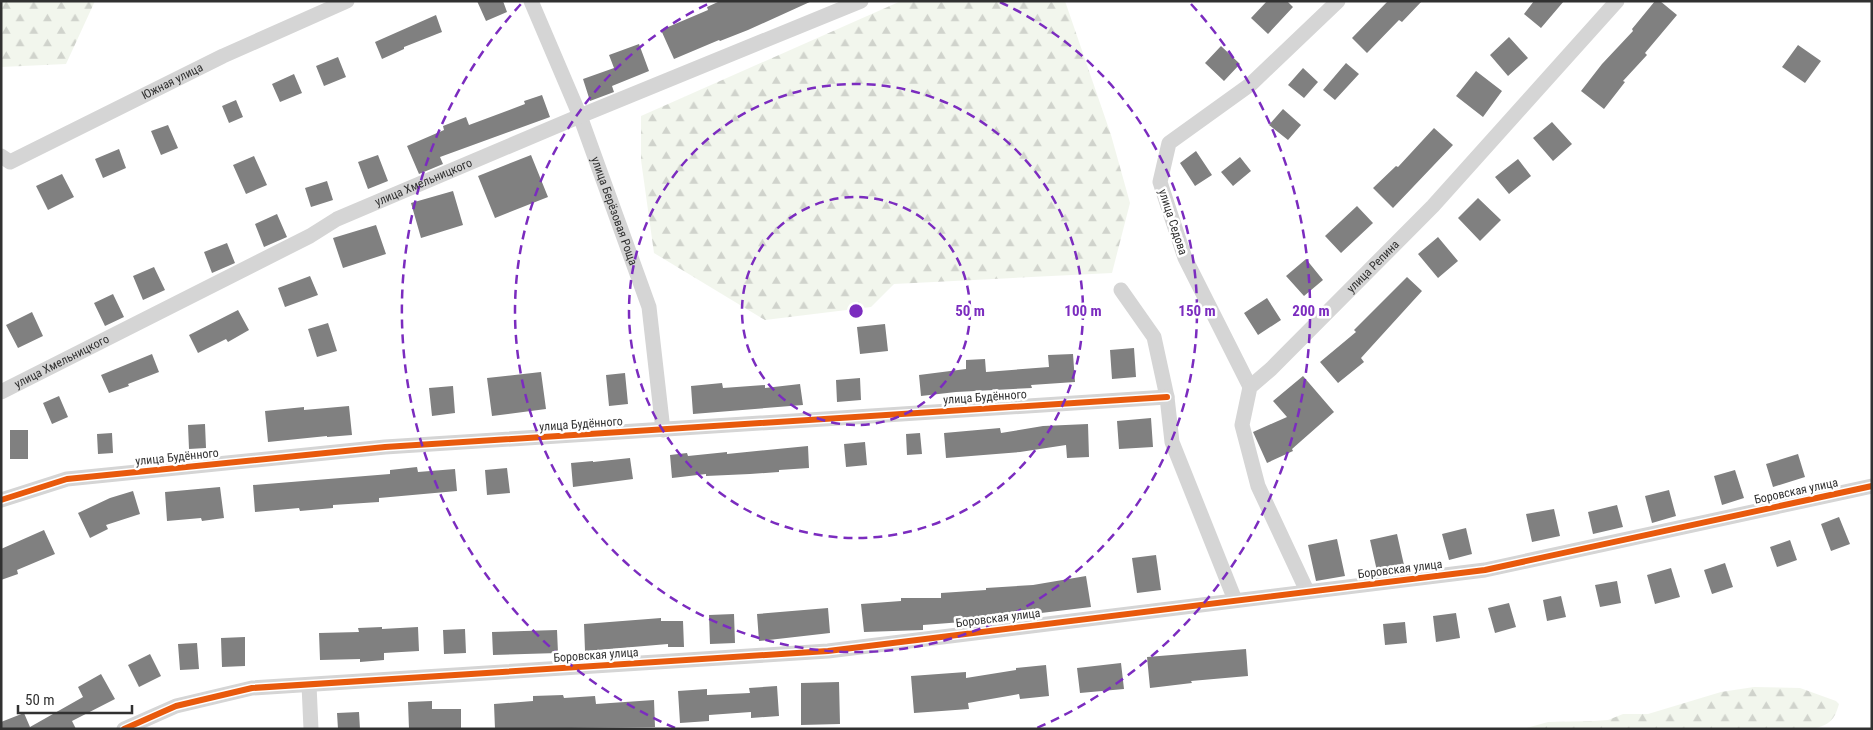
<svg xmlns="http://www.w3.org/2000/svg" width="1873" height="730" font-family="'Roboto Condensed',sans-serif">
	<defs>
		<pattern id="forest-firs" width="22" height="20" patternUnits="userSpaceOnUse" patternTransform="scale(1.25)"><rect width="22" height="20" fill="#f2f6ed"/><path d="M5 1l3.5 6h-7zM16 11l3.5 6h-7z" fill="#d0d3cc"/></pattern>
	</defs>
	<rect width="100%" height="100%" fill="#fff"/>
	<path fill="url(#forest-firs)" d="M 1,1 L 95,1 L 66,64 L 1,67 Z
		M 901,1 L 1065,1 L 1111,135 L 1130,203 L 1112,273 L 894,284 L 871,307 L 765,320 L 654,253 L 641,160 L 641,116 Z
		M 1754,687 L 1800,688 L 1836,701 L 1839,704 C 1834,721 1830,724 1813,729 L 1523,729 L 1548,722 L 1594,721 L 1608,720 L 1623,714 L 1648,714 L 1721,692 Z"/>
	<path fill="#808080" d="M 477,1 L 503,1 L 507,12 L 486,21 Z
		M 720,1 L 812,1 L 748,30 L 720,41 L 719,40 L 674,59 L 661,30 L 708,10 L 707,7 Z
		M 1267,1 L 1287,1 L 1293,7 L 1268,34 L 1251,18 Z
		M 1388,1 L 1422,1 L 1402,22 L 1399,20 L 1367,53 L 1352,38 Z
		M 1534,1 L 1564,1 L 1541,28 L 1524,14 Z
		M 1655,1 L 1660,1 L 1677,15 L 1645,53 L 1647,55 L 1623,81 L 1625,82 L 1604,109 L 1581,91 L 1602,64 L 1633,31 L 1632,29 Z
		M 436,15 L 442,32 L 404,47 L 404,49 L 382,59 L 375,42 Z
		M 1509,37 L 1528,58 L 1508,76 L 1490,55 Z
		M 639,44 L 649,71 L 612,86 L 614,92 L 590,101 L 583,79 L 614,68 L 609,55 Z
		M 1798,45 L 1821,61 L 1805,83 L 1782,67 Z
		M 1221,46 L 1240,64 L 1224,81 L 1205,63 Z
		M 338,57 L 346,77 L 324,86 L 316,66 Z
		M 1346,63 L 1359,74 L 1335,100 L 1323,90 Z
		M 1303,68 L 1318,82 L 1304,98 L 1288,85 Z
		M 1476,71 L 1502,91 L 1483,117 L 1456,96 Z
		M 294,74 L 302,93 L 280,102 L 272,84 Z
		M 542,95 L 550,117 L 440,157 L 443,164 L 419,174 L 407,146 L 444,130 L 443,126 L 466,117 L 469,125 L 525,104 L 524,101 Z
		M 236,100 L 243,117 L 229,123 L 222,106 Z
		M 1283,109 L 1301,125 L 1288,140 L 1269,125 Z
		M 1552,122 L 1572,144 L 1553,161 L 1533,138 Z
		M 168,125 L 178,148 L 161,155 L 151,131 Z
		M 1434,128 L 1453,145 L 1393,208 L 1373,188 L 1396,166 L 1398,167 Z
		M 119,149 L 126,168 L 103,178 L 95,159 Z
		M 1196,151 L 1212,175 L 1195,186 L 1180,163 Z
		M 378,155 L 388,181 L 368,189 L 358,162 Z
		M 531,155 L 548,197 L 495,218 L 478,176 Z
		M 254,156 L 267,185 L 246,194 L 233,165 Z
		M 1240,157 L 1251,171 L 1233,186 L 1221,172 Z
		M 1518,159 L 1531,176 L 1509,194 L 1495,177 Z
		M 62,174 L 74,197 L 48,210 L 36,186 Z
		M 327,181 L 333,200 L 311,207 L 305,188 Z
		M 453,191 L 463,225 L 421,238 L 411,203 Z
		M 1478,198 L 1501,220 L 1480,241 L 1458,218 Z
		M 1357,206 L 1373,223 L 1341,253 L 1325,236 Z
		M 277,214 L 287,237 L 264,247 L 255,224 Z
		M 376,225 L 386,254 L 343,268 L 333,238 Z
		M 1438,237 L 1458,261 L 1438,278 L 1418,254 Z
		M 227,243 L 235,263 L 212,273 L 204,252 Z
		M 1306,259 L 1323,280 L 1304,296 L 1286,276 Z
		M 154,267 L 165,290 L 143,300 L 133,276 Z
		M 310,276 L 318,295 L 285,307 L 278,288 Z
		M 1407,277 L 1422,291 L 1361,358 L 1364,362 L 1338,383 L 1320,362 L 1356,332 L 1354,330 Z
		M 113,294 L 124,317 L 105,326 L 94,303 Z
		M 1267,298 L 1281,320 L 1258,335 L 1244,313 Z
		M 238,310 L 249,330 L 228,342 L 226,339 L 198,353 L 189,335 Z
		M 32,312 L 43,336 L 18,348 L 6,325 Z
		M 328,323 L 337,351 L 317,357 L 308,329 Z
		M 885,324 L 888,351 L 860,354 L 857,327 Z
		M 1134,348 L 1136,377 L 1112,379 L 1110,350 Z
		M 152,354 L 159,372 L 128,384 L 129,386 L 109,393 L 101,375 Z
		M 1073,354 L 1075,382 L 1031,385 L 1032,388 L 956,392 L 921,396 L 919,375 L 966,369 L 966,360 L 985,359 L 986,372 L 1049,367 L 1048,355 Z
		M 541,372 L 546,409 L 492,416 L 487,378 Z
		M 625,373 L 628,404 L 609,406 L 606,375 Z
		M 1303,376 L 1334,412 L 1292,449 L 1293,451 L 1267,463 L 1253,432 L 1287,417 L 1273,401 Z
		M 860,378 L 861,400 L 837,402 L 836,380 Z
		M 722,383 L 723,388 L 765,385 L 765,388 L 800,384 L 803,405 L 693,414 L 691,386 Z
		M 453,386 L 455,413 L 432,416 L 429,388 Z
		M 59,396 L 68,417 L 52,424 L 43,403 Z
		M 349,406 L 352,435 L 327,437 L 327,436 L 268,442 L 265,411 L 304,407 L 304,410 Z
		M 1151,418 L 1153,447 L 1119,449 L 1117,421 Z
		M 205,424 L 206,448 L 189,449 L 188,425 Z
		M 1088,424 L 1089,457 L 1067,458 L 1066,445 L 1020,452 L 946,458 L 944,433 L 1000,428 L 1001,433 L 1043,426 Z
		M 10,430 L 28,430 L 28,459 L 10,459 Z
		M 112,433 L 113,453 L 98,454 L 97,434 Z
		M 920,433 L 922,454 L 907,455 L 906,434 Z
		M 865,442 L 867,465 L 846,467 L 844,444 Z
		M 808,446 L 809,468 L 779,470 L 779,472 L 750,474 L 706,476 L 706,474 L 672,478 L 670,455 L 687,453 L 688,456 L 727,452 L 727,454 Z
		M 1798,454 L 1805,477 L 1773,487 L 1766,464 Z
		M 630,458 L 633,479 L 573,487 L 571,463 L 593,461 L 593,462 Z
		M 417,467 L 418,472 L 455,469 L 457,491 L 379,498 L 379,502 L 333,505 L 333,508 L 300,511 L 299,508 L 255,512 L 253,485 L 390,474 L 390,470 Z
		M 507,468 L 510,493 L 487,495 L 485,470 Z
		M 1735,470 L 1744,498 L 1722,505 L 1714,476 Z
		M 220,487 L 224,518 L 202,521 L 201,518 L 167,521 L 165,492 Z
		M 1669,490 L 1676,516 L 1652,523 L 1645,496 Z
		M 133,491 L 140,514 L 106,525 L 108,529 L 90,538 L 78,513 L 110,498 Z
		M 1617,505 L 1623,527 L 1593,534 L 1588,512 Z
		M 1554,509 L 1560,536 L 1532,542 L 1526,514 Z
		M 1839,517 L 1850,544 L 1831,551 L 1821,524 Z
		M 1466,528 L 1472,554 L 1449,560 L 1442,534 Z
		M 44,530 L 55,554 L 17,570 L 18,574 L 1,580 L 1,549 Z
		M 1397,534 L 1404,565 L 1377,571 L 1370,540 Z
		M 1337,539 L 1345,576 L 1316,581 L 1308,545 Z
		M 1790,540 L 1797,560 L 1777,567 L 1770,547 Z
		M 1156,555 L 1161,590 L 1137,593 L 1132,558 Z
		M 1725,563 L 1733,587 L 1712,594 L 1704,570 Z
		M 1671,568 L 1680,597 L 1655,604 L 1647,575 Z
		M 1086,576 L 1091,607 L 1015,616 L 1015,618 L 923,625 L 923,630 L 864,632 L 861,604 L 901,601 L 901,598 L 941,598 L 941,593 L 986,590 L 986,588 L 1033,585 Z
		M 1617,581 L 1621,603 L 1600,607 L 1595,585 Z
		M 1561,596 L 1566,617 L 1547,621 L 1543,600 Z
		M 1509,603 L 1516,627 L 1495,633 L 1488,608 Z
		M 828,608 L 830,633 L 759,641 L 757,614 Z
		M 1456,613 L 1460,638 L 1436,642 L 1433,616 Z
		M 734,614 L 735,643 L 710,644 L 709,615 Z
		M 661,618 L 661,621 L 683,621 L 684,647 L 668,647 L 668,644 L 585,651 L 584,624 Z
		M 1405,622 L 1407,643 L 1385,645 L 1383,624 Z
		M 382,627 L 382,629 L 418,627 L 419,651 L 384,653 L 384,660 L 360,662 L 360,659 L 320,660 L 319,633 L 359,632 L 358,628 Z
		M 465,629 L 466,653 L 444,654 L 443,630 Z
		M 557,630 L 558,653 L 493,655 L 492,632 Z
		M 245,637 L 245,666 L 222,667 L 221,638 Z
		M 197,643 L 199,669 L 180,670 L 178,644 Z
		M 1246,649 L 1248,676 L 1191,681 L 1192,683 L 1150,688 L 1147,657 Z
		M 150,654 L 161,676 L 139,687 L 128,665 Z
		M 1121,663 L 1124,689 L 1080,693 L 1077,668 Z
		M 1046,665 L 1049,696 L 1020,699 L 1019,694 L 968,703 L 969,709 L 914,713 L 911,676 L 966,672 L 966,678 L 1016,670 L 1016,668 Z
		M 101,674 L 115,699 L 72,721 L 76,729 L 1,729 L 1,722 L 24,713 L 30,727 L 83,697 L 78,687 Z
		M 839,682 L 840,724 L 801,725 L 801,683 Z
		M 777,686 L 779,716 L 751,718 L 751,712 L 709,715 L 709,721 L 680,723 L 678,691 L 707,689 L 707,695 L 750,693 L 749,688 Z
		M 563,695 L 564,698 L 595,696 L 596,704 L 654,700 L 655,727 L 495,729 L 494,704 L 533,701 L 533,696 Z
		M 432,701 L 432,709 L 461,709 L 461,729 L 409,729 L 408,702 Z
		M 359,712 L 360,729 L 338,729 L 337,713 Z"/>
	<g fill="none" stroke-linecap="round" stroke-linejoin="round">
		<g stroke="#d5d5d5" stroke-width="15">
			<path id="s1" d="M 531,1 L 580,116 L 649,307 L 663,430"/>
			<path id="s2" d="M 1,156 L 10,162 L 223,56 L 347,1"/>
			<path d="M 1121,290 L 1154,337 L 1167,397 L 1172,442 L 1235,600"/>
			<path d="M 1250,387 L 1185,258 L 1160,182 L 1169,143 L 1251,84 L 1338,1"/>
			<path id="s3" d="M 1,392 L 310,236 L 337,219 L 580,116 L 861,1"/>
			<path d="M 1,500 L 67,479 L 385,447 L 1167,397"/>
			<path id="s4" d="M 1307,591 L 1258,486 L 1242,425 L 1250,387 L 1271,369 L 1433,206 L 1617,1"/>
			<path d="M 309,685 L 311,729"/>
			<path d="M 124,729 L 176,706 L 252,688 L 828,651 L 1485,570 L 1872,486"/>
		</g>
		<g stroke="#fff" stroke-width="9">
			<path id="cycleway" d="M 1,500 L 67,479 L 385,447 L 1167,397
				M 124,729 L 176,706 L 252,688 L 828,651 L 1485,570 L 1872,486"/>
		</g>
		<use href="#cycleway" stroke="#e8590c" stroke-width="6"/>
	</g>
	<g fill="none" stroke="#7b2cbf" stroke-width="2.5" stroke-dasharray="9 6">
		<circle cx="856" cy="311" r="114"/>
		<circle cx="856" cy="311" r="227"/>
		<path d="M1000 2A341 341 0 1 1 712 2"/>
		<path d="M675 728A455 455 0 0 1 521 4M1191 4A455 455 0 0 1 1037 728"/>
	</g>
	<g text-anchor="middle" stroke-width="5" stroke-linejoin="round" paint-order="stroke">
		<g font-size="12" fill="#313131" stroke="#fff">
			<text dy="4" stroke="none"><textPath href="#s2" startOffset="192">Южная улица</textPath></text>
			<text dy="4" stroke="none"><textPath href="#s3" startOffset="472">улица Хмельницкого</textPath></text>
			<text dy="4" stroke="none"><textPath href="#s1" startOffset="226">улица Берёзовая Роща</textPath></text>
			<text transform="translate(1173 222) rotate(72)" y="4">улица Седова</text>
			<text dy="4" stroke="none"><textPath href="#s4" startOffset="390">улица Репина</textPath></text>
			<text dy="4" stroke="none"><textPath href="#s3" startOffset="68">улица Хмельницкого</textPath></text>
			<text transform="translate(985 397) rotate(-4)" y="4">улица Будённого</text>
			<text transform="translate(581 424) rotate(-4)" y="4">улица Будённого</text>
			<text transform="translate(177 457) rotate(-6)" y="4">улица Будённого</text>
			<text transform="translate(1796 491) rotate(-12)" y="4">Боровская улица</text>
			<text transform="translate(1400 569) rotate(-7)" y="4">Боровская улица</text>
			<text transform="translate(998 618) rotate(-7)" y="4">Боровская улица</text>
			<text transform="translate(596 655) rotate(-4)" y="4">Боровская улица</text>
		</g>
	</g>
	<circle cx="856" cy="311" r="8" fill="#7b2cbf" stroke="#fff" stroke-width="2.5"/>
	<g font-size="15" text-anchor="middle" font-weight="bold" fill="#7b2cbf" stroke="#fff" stroke-width="5" stroke-linejoin="round" paint-order="stroke">
		<text x="970" y="316">50 m</text>
		<text x="1083" y="316">100 m</text>
		<text x="1197" y="316">150 m</text>
		<text x="1311" y="316">200 m</text>
	</g>
	<rect width="1873" height="730" fill="none" stroke="#313131" stroke-width="5"/>
	<path d="M18 705v8h114v-8" fill="none" stroke="#313131" stroke-width="2.5"/>
	<text x="25" y="705" font-size="15" fill="#313131" stroke="#ffffff" stroke-width="4" paint-order="stroke">50 m</text>
</svg>
